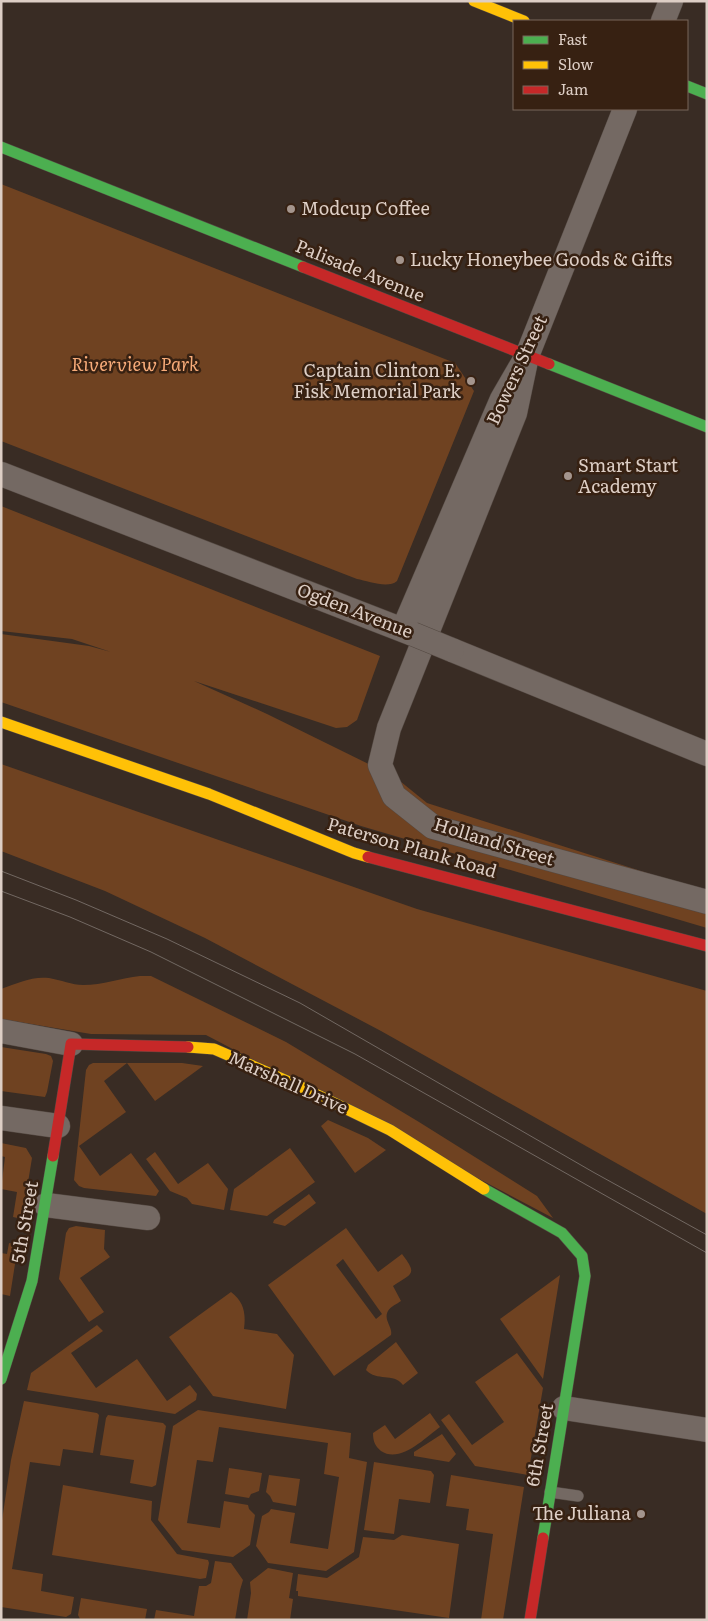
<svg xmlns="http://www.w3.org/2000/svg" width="708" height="1621" font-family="Literata,serif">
	<rect width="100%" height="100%" fill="#392c24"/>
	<path fill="#6f4221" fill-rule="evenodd" d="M 1,184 L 455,363 L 474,391 L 397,581 C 388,589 368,581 357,579 L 1,441 Z
		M 1,506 L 380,656 L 357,720 L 347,727 L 336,728 L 194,681 L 267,714 L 395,777 L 427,803 L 707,892 L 707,928 L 361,826 L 1,702 L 1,634 L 89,646 L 111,652 L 72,639 L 1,631 Z
		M 1,764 L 417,909 L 707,991 L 707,1214 L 381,1031 L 205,938 L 105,891 L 1,851 Z
		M 140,976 L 151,976 L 286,1042 L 419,1122 L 537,1196 L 553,1218 L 206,1035 L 91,1034 L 1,1019 L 1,989 C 18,983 32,976 49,978 C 61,980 72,985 83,985 C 103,985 121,978 140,976 Z
		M 1,1047 L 46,1054 L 51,1056 L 53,1061 L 47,1092 L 45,1097 L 1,1091 Z
		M 93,1063 L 182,1063 L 203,1066 L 155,1101 L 127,1063 L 104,1081 L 126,1112 L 79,1146 L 100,1176 L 131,1153 L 159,1191 L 156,1196 L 84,1188 L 79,1186 L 74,1180 L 86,1070 L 89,1065 Z
		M 328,1120 L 368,1138 L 386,1150 L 355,1173 L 321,1126 Z
		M 1,1143 L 26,1148 L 32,1158 L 22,1219 L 13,1217 L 17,1192 L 1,1189 L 5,1157 L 1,1156 Z
		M 290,1148 L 315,1182 L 267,1216 L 230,1210 L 234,1189 Z
		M 155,1152 L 178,1184 L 208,1163 L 228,1189 L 224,1210 L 192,1204 L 187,1198 L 170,1191 L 146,1159 Z
		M 309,1194 L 316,1203 L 285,1226 L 273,1223 L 274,1220 Z
		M 76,1226 L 105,1230 L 104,1249 L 110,1257 L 80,1278 L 104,1312 L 89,1322 L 59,1279 L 66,1233 L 69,1228 Z
		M 346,1228 L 378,1272 L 402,1254 C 418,1275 412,1273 393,1286 L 401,1301 C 397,1304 391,1306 388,1311 C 383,1320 393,1327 391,1335 L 334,1376 L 268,1285 ZM 343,1259 L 382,1314 L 376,1319 L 336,1265 Z
		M 9,1243 L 18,1245 L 10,1296 L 1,1294 L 1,1253 L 7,1254 Z
		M 560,1275 L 543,1379 L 500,1319 Z
		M 231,1292 C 244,1302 246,1313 244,1329 L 277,1334 L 294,1355 L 286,1409 L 213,1396 L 169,1337 Z
		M 97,1325 L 103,1331 L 71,1353 L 96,1388 L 137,1359 L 167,1401 L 190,1385 L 197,1394 L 196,1400 L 175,1414 L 27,1390 L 31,1373 Z
		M 396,1342 L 418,1373 L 403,1385 C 393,1372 377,1382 366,1370 L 368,1365 Z
		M 517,1353 L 543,1388 L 528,1475 L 475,1466 L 441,1420 L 449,1414 L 472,1445 L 504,1422 L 475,1382 Z
		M 24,1401 L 97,1413 L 99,1415 L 93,1453 L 63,1449 L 60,1466 L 30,1462 L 12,1569 L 43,1574 L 41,1591 L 74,1597 L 71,1614 L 66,1617 L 1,1607 L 1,1527 L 11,1460 Z
		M 198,1410 L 351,1433 L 349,1458 L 367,1462 L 354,1552 L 326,1571 L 268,1563 L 256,1546 L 262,1516 L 269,1512 L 271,1509 L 295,1513 L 290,1543 L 328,1549 L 339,1477 L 324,1474 L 328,1443 L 219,1427 L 213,1462 L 197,1460 L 187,1523 L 220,1528 L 224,1501 L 248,1505 L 249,1509 L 255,1515 L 250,1545 L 233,1557 L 182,1550 L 158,1520 L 173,1426 Z
		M 430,1413 L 440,1427 C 425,1438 400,1464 381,1451 C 375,1446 373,1441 373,1433 L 385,1425 L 395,1439 Z
		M 108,1415 L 163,1423 L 166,1426 L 156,1485 L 152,1487 L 130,1483 L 134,1460 L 100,1455 L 106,1418 Z
		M 442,1434 L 456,1454 L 449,1462 L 414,1456 L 414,1452 Z
		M 374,1462 L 431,1471 L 434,1475 L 430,1503 L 399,1499 L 394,1534 L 364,1530 Z
		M 229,1468 L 262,1473 L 259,1491 L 251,1494 L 249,1498 L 225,1494 Z
		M 269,1475 L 300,1479 L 296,1506 L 273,1502 L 270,1496 L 266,1492 Z
		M 451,1475 L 524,1487 L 503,1620 L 481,1620 L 493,1534 L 466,1530 L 469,1509 L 446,1506 Z
		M 63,1485 L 152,1501 L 151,1520 L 177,1554 L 208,1560 L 209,1563 L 206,1578 L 200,1579 L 52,1555 Z
		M 402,1535 L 459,1544 L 449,1618 L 298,1596 L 298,1591 L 296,1591 L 298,1574 L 327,1578 L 359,1557 L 363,1537 L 394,1540 Z
		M 215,1561 L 231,1563 L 243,1580 L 240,1590 L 235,1620 L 154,1620 L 156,1610 L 194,1616 L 199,1586 L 206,1586 L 211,1583 Z
		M 268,1568 L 293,1573 L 289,1598 L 293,1599 L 290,1620 L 247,1620 L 251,1593 L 250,1582 Z
		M 81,1598 L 147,1609 L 145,1620 L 80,1619 L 78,1615 Z"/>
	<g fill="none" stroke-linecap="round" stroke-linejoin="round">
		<g stroke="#544942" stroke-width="12">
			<path id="lane" d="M 550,1492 L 578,1496"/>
		</g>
		<g stroke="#544942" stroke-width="25">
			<path id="street" d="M 663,21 L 671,1
				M 527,356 L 515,413 L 389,728 L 380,765 L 394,796 L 433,827 L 707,902
				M 1,474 L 413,634
				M 403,630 L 502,399 L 527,356 L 625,109
				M 452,650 L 707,754
				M 1,1031 L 71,1044
				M 1,1118 L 58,1126
				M 46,1205 L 148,1218
				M 564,1408 L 707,1430"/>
		</g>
		<g stroke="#544942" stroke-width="12">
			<path id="fast" d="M 687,86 L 707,94
				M 1,147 L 303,267
				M 549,364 L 707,427
				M 484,1189 L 562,1233 L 582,1256 L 585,1276 L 543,1538
				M 1,1379 L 32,1281 L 53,1156"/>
		</g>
		<g stroke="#544942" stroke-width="12">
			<path id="slow" d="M 474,1 L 524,21
				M 1,722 L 209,794 L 354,853 L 368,857
				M 188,1047 L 214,1049 L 301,1087 L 390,1130 L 484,1189"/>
		</g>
		<g stroke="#544942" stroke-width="12">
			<path id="jam" d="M 303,267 L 549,364
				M 368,857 L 707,946
				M 53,1156 L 71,1044 L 188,1047
				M 530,1620 L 543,1538"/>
		</g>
		<use href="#lane" stroke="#746963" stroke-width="11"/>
		<use href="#street" stroke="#746963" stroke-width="24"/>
		<use href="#fast" stroke="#4caf50" stroke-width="11"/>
		<use href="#slow" stroke="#ffc107" stroke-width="11"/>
		<use href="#jam" stroke="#c62828" stroke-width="11"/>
		<path stroke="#726862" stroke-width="1" d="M 1,871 L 76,900 L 167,939 L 300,1003 L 593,1172 L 707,1235
			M 1,891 L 70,917 L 151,952 L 355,1054 L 707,1253"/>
		<g stroke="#544942" stroke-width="25" stroke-linecap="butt">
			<path id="street-bridge" d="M 413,634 L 452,650"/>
		</g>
		<use href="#street-bridge" stroke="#746963" stroke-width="24"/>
	</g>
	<g fill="#a4958d" stroke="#372112" stroke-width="2">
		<circle cx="291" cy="209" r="5"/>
		<circle cx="400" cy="260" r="5"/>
		<circle cx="471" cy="381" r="5"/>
		<circle cx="568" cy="476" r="5"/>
		<circle cx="641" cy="1514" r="5"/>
	</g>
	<g text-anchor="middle" stroke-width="5" stroke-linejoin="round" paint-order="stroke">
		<g font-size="18" fill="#ddcec5" stroke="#372112" text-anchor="start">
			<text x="301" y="215">Modcup Coffee</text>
			<text x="410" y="266">Lucky Honeybee Goods &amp; Gifts</text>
			<text x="461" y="377" text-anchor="end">Captain Clinton E.<tspan x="461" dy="21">Fisk Memorial Park</tspan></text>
			<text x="578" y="472">Smart Start<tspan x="578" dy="21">Academy</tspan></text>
			<text x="631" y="1520" text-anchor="end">The Juliana</text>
		</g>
		<g font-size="18" fill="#ddcec5" stroke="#372112">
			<text transform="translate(360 271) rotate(22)" y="6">Palisade Avenue</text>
			<text transform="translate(517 370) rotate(-65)" y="6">Bowers Street</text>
			<text transform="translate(355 611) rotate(21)" y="6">Ogden Avenue</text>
			<text transform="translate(494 842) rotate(17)" y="6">Holland Street</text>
			<text transform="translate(412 848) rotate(16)" y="6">Paterson Plank Road</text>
			<text transform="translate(288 1083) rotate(24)" y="6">Marshall Drive</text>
			<text transform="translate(25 1222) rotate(-80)" y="6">5th Street</text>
			<text transform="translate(540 1445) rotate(-80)" y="6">6th Street</text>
		</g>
		<g font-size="18" font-style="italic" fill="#f7ab79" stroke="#372112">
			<text x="135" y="371">Riverview Park</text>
		</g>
	</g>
	<rect width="708" height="1621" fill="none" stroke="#ddcec5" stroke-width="5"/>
	<rect x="513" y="20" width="175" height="90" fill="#372112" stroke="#79665a"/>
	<rect x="523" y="36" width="25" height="8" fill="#4caf50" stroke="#79665a"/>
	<text x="558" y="45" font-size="15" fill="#ddcec5">Fast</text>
	<rect x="523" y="61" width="25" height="8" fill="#ffc107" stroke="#79665a"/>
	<text x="558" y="70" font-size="15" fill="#ddcec5">Slow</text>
	<rect x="523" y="86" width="25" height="8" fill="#c62828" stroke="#79665a"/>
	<text x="558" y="95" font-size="15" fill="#ddcec5">Jam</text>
</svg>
